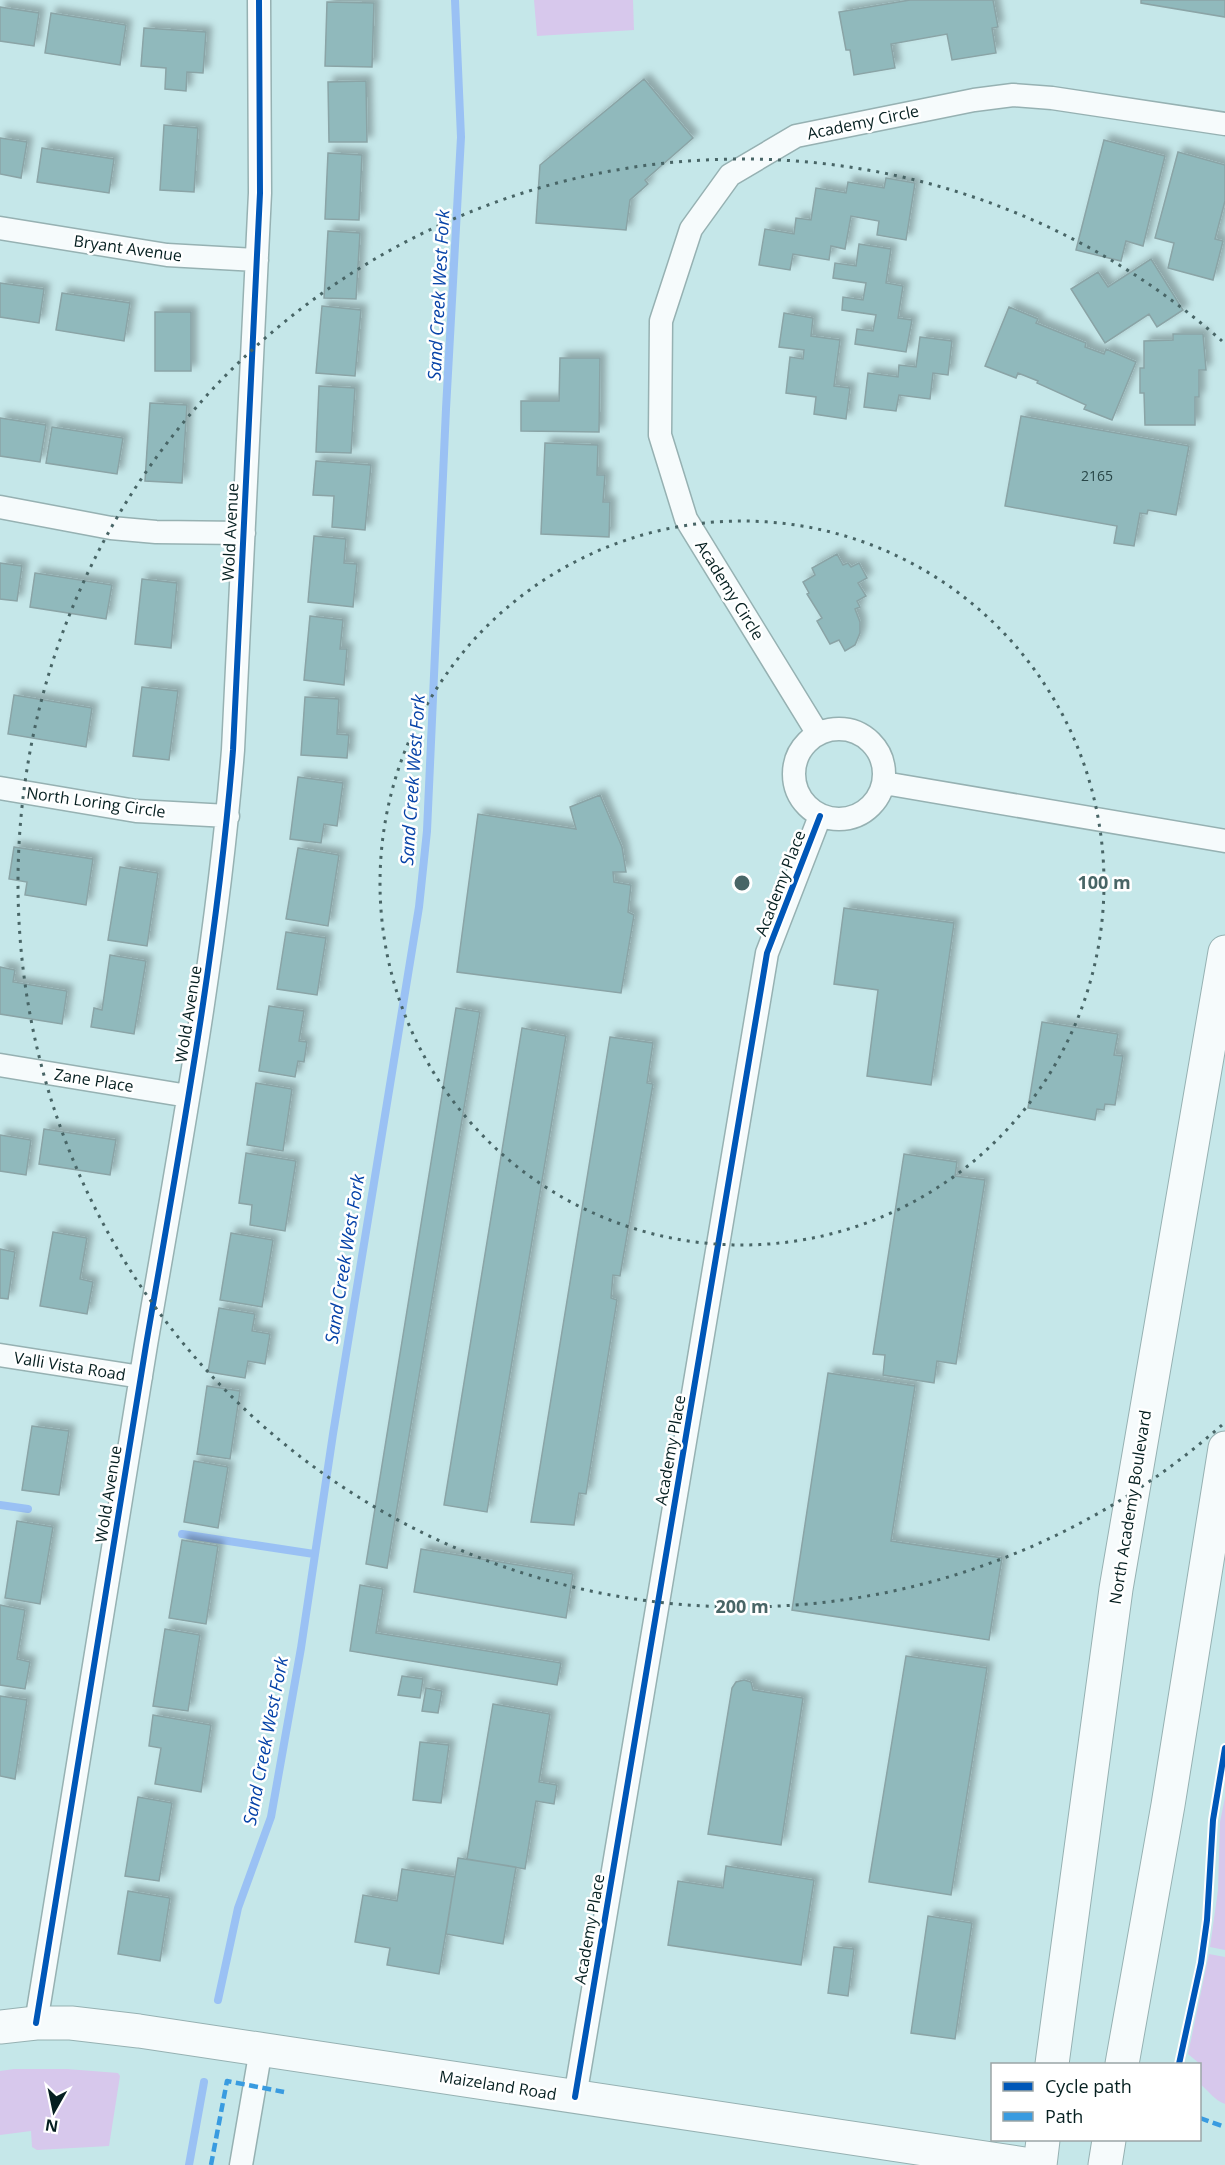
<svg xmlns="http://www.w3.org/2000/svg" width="1225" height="2165" font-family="'Open Sans',sans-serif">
	<defs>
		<filter id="shadow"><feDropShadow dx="5.5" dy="-5.5" stdDeviation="3" flood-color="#0004"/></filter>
	</defs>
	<rect width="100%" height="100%" fill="#c5e7e9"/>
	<path fill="#d7c8ec" d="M 534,0 L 633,0 L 634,30 L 537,36 Z
		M 1225,1797 L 1225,1950 L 1210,1947 L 1218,1890 L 1220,1822 Z
		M 1209,1954 L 1225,1957 L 1225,2104 C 1214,2100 1209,2091 1200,2084 L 1200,2064 L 1188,2054 Z
		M 14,2069 L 67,2069 L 118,2073 L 120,2076 L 109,2146 L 37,2150 L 32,2147 L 31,2131 L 0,2135 L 0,2071 Z"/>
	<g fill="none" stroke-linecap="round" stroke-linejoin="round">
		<path stroke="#9ac1f4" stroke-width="8" d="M 0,1505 L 28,1509
			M 182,1534 L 314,1554
			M 218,2000 L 238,1908 L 271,1817 L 301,1648 L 333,1434 L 419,907 L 427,831 L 446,409 L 461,137 L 455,0
			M 189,2165 L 204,2082"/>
	</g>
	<path fill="#90b9bc" stroke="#8aa4a6" stroke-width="1.5" filter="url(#shadow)" d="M 910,0 L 993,0 L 998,27 L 992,28 L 996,53 L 952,60 L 947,34 L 891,44 L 895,68 L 854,75 L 850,50 L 846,50 L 839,12 Z
		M 1141,0 L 1225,0 L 1225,17 L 1141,3 Z
		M 327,2 L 374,3 L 372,67 L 325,66 Z
		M 0,7 L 39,13 L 34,46 L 0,41 Z
		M 51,13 L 126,25 L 120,65 L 45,53 Z
		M 144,28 L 206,32 L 203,73 L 187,72 L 186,91 L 165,89 L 166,68 L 141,66 Z
		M 644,79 L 693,138 L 645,180 L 648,184 L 630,200 L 626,230 L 536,223 L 540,165 Z
		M 366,81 L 367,142 L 329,142 L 328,82 Z
		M 164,125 L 198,128 L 194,192 L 160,190 Z
		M 0,138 L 27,142 L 21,178 L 0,174 Z
		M 1104,140 L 1165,156 L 1143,246 L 1126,241 L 1121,261 L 1076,250 Z
		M 42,148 L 114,159 L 109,193 L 37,182 Z
		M 1178,152 L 1225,165 L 1225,201 L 1215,239 L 1223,241 L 1213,280 L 1168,268 L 1174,243 L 1155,238 Z
		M 328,153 L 362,155 L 359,220 L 325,219 Z
		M 886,178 L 915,183 L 906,240 L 877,235 L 879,221 L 851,216 L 845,249 L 831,246 L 829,260 L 793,254 L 790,270 L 759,265 L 765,229 L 794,234 L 796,218 L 811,220 L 816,188 L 846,193 L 848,182 L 884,188 Z
		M 328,231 L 360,233 L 356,299 L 324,298 Z
		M 859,244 L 891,249 L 886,283 L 903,286 L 898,318 L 912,320 L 906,352 L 855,344 L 857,329 L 873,331 L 876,315 L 842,310 L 843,297 L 863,300 L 866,283 L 833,278 L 835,263 L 856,266 Z
		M 1151,259 L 1183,310 L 1157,327 L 1149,314 L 1105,343 L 1071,289 L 1098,272 L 1108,287 Z
		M 0,283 L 44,289 L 39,323 L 0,317 Z
		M 62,293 L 130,303 L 124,341 L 56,330 Z
		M 322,306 L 361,310 L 355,376 L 316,373 Z
		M 1009,307 L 1038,319 L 1036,323 L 1086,343 L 1085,347 L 1104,354 L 1106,349 L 1136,362 L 1112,420 L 1084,409 L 1086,405 L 1037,383 L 1038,381 L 1018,373 L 1016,378 L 985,366 Z
		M 155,312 L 191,312 L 191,371 L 155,371 Z
		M 784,313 L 813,318 L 811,336 L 840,340 L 834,386 L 850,388 L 846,419 L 814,414 L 816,397 L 786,393 L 790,357 L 803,359 L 804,350 L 779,347 Z
		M 1173,334 L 1203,334 L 1206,370 L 1199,370 L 1199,397 L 1195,397 L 1195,425 L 1145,425 L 1144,393 L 1140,393 L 1140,368 L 1144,368 L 1144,341 L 1173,340 Z
		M 920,337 L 952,341 L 948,375 L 933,373 L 930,399 L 899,395 L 896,411 L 864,407 L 868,373 L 898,377 L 899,365 L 916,367 Z
		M 560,358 L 600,358 L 599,432 L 521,431 L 521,401 L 559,401 Z
		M 319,386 L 355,388 L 351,453 L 316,452 Z
		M 150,403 L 187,405 L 182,483 L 145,481 Z
		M 1021,416 L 1189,446 L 1176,515 L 1148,510 L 1147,514 L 1140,513 L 1134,546 L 1114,543 L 1117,526 L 1005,506 Z
		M 0,418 L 46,425 L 40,462 L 0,456 Z
		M 52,427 L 123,438 L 117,474 L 46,463 Z
		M 545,443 L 598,445 L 597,475 L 605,475 L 603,502 L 610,502 L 609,537 L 541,534 Z
		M 316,461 L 371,465 L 365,530 L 332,527 L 334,496 L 313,495 Z
		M 314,536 L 346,539 L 344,563 L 357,564 L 353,607 L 308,602 Z
		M 837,554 L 843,565 L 848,563 L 851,567 L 859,563 L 867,578 L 858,583 L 866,596 L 857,601 L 860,607 L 855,609 L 860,622 L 860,633 L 855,645 L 845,651 L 839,640 L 830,644 L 817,621 L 822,618 L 807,594 L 809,593 L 803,582 L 815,575 L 812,568 Z
		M 0,563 L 22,566 L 17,601 L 0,599 Z
		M 35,573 L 112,585 L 106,619 L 30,607 Z
		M 142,579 L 177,583 L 171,648 L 135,644 Z
		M 310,616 L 343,620 L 340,649 L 347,649 L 344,685 L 304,680 Z
		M 142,687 L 178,691 L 169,760 L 133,756 Z
		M 14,695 L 92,708 L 86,747 L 8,734 Z
		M 305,697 L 339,699 L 337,734 L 349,735 L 347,758 L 301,755 Z
		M 298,777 L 343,783 L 337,826 L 324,824 L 321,843 L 290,839 Z
		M 600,795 L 622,847 L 626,872 L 613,872 L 614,882 L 631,885 L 628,912 L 634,915 L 621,993 L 457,972 L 478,814 L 576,829 L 570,807 Z
		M 14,847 L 93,859 L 86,905 L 25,895 L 27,882 L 9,879 Z
		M 298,848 L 339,855 L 328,926 L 286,919 Z
		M 120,867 L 158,873 L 147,946 L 108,940 Z
		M 844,908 L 954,923 L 931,1085 L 867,1076 L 878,990 L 834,984 Z
		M 286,932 L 326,938 L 317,995 L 277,989 Z
		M 110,955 L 146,961 L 134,1034 L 91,1027 L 94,1008 L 102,1010 Z
		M 0,967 L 15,970 L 13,982 L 67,991 L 62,1024 L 0,1014 Z
		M 269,1006 L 304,1011 L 299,1041 L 307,1042 L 304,1062 L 298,1061 L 295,1077 L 259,1071 Z
		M 456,1008 L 480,1012 L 387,1568 L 366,1564 Z
		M 1042,1022 L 1118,1034 L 1114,1055 L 1123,1056 L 1115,1105 L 1105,1104 L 1104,1110 L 1097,1109 L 1095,1120 L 1028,1108 Z
		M 522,1028 L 566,1036 L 487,1512 L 444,1505 Z
		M 610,1037 L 653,1043 L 647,1083 L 653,1084 L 620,1276 L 613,1275 L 611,1298 L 617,1300 L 586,1494 L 579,1493 L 574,1525 L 531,1522 Z
		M 256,1083 L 292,1089 L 283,1151 L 247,1145 Z
		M 44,1129 L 116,1140 L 110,1175 L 39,1164 Z
		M 0,1135 L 31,1140 L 26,1175 L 0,1171 Z
		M 246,1153 L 296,1161 L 285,1231 L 250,1225 L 252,1205 L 239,1203 Z
		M 904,1154 L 957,1162 L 955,1176 L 985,1180 L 956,1364 L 937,1361 L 934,1383 L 883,1375 L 885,1355 L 873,1354 Z
		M 53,1232 L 87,1238 L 80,1279 L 93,1282 L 87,1314 L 40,1306 Z
		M 231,1233 L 273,1240 L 262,1307 L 220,1300 Z
		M 0,1249 L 15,1252 L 8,1299 L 0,1298 Z
		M 219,1308 L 255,1314 L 252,1331 L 270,1334 L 265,1364 L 248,1361 L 245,1378 L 208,1372 Z
		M 828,1373 L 915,1386 L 891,1541 L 1002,1558 L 989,1640 L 792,1610 Z
		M 207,1386 L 240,1391 L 230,1459 L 197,1454 Z
		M 32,1426 L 69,1431 L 59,1495 L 22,1490 Z
		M 194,1461 L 228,1467 L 218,1528 L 184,1522 Z
		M 17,1521 L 53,1527 L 40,1604 L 5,1598 Z
		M 182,1540 L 218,1546 L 206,1624 L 169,1618 Z
		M 421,1549 L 573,1574 L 566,1618 L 414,1592 Z
		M 360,1585 L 383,1589 L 376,1633 L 561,1663 L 557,1685 L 350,1651 Z
		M 0,1605 L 25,1610 L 17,1659 L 30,1662 L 25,1689 L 0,1685 Z
		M 165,1629 L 200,1635 L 188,1711 L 153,1706 Z
		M 906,1656 L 987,1668 L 951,1895 L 869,1882 Z
		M 402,1676 L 423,1679 L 420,1698 L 398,1695 Z
		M 744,1680 L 751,1682 L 753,1690 L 803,1698 L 781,1845 L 708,1834 L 732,1688 L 736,1682 Z
		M 426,1688 L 442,1691 L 438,1713 L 422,1711 Z
		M 0,1696 L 27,1700 L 15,1779 L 0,1776 Z
		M 493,1704 L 550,1714 L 539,1782 L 557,1785 L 554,1804 L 536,1801 L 525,1869 L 467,1859 Z
		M 153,1715 L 211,1725 L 201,1792 L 155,1784 L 161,1748 L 149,1746 Z
		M 420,1742 L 449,1745 L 441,1803 L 413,1800 Z
		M 138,1797 L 172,1803 L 159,1881 L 125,1876 Z
		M 458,1858 L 516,1867 L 503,1944 L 446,1934 Z
		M 726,1866 L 814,1880 L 801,1965 L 668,1945 L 678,1881 L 723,1888 Z
		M 402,1869 L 455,1877 L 439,1974 L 387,1965 L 390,1948 L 355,1942 L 363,1895 L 397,1901 Z
		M 128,1891 L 170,1898 L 160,1961 L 118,1954 Z
		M 928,1916 L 972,1923 L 955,2039 L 911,2033 Z
		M 834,1947 L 854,1949 L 848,1996 L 828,1993 Z"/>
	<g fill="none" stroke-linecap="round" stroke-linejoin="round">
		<g stroke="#96b1b2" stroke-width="25">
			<path id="street" d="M 0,228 L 167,255 L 257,260
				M 0,507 L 111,528 L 156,532 L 244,533
				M794 774a45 45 0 1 1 90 0a45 45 0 1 1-90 0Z
				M 818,734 L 686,519 L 660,435 L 661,321 L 691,229 L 730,175 L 796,136 L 974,100 L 1013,95 L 1052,98 L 1225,124
				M 884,783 L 1225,841
				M 0,788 L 136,811 L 228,816
				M 0,1065 L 188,1096
				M 0,1355 L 141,1377
				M 36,2023 C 72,1797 108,1571 146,1345 C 180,1147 217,950 233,750 L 260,193 L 259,0
				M 575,2097 L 767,953 L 820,816
				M 241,2165 L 261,2049"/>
		</g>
		<g stroke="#96b1b2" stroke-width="35">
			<path id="secondary" d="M 0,2027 L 36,2023 L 71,2023 L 139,2031 L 1031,2165"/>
		</g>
		<g stroke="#96b1b2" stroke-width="35">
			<path id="highway" d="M 1052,2064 L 1116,1589 L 1225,952
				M 1122,2064 L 1168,1805 L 1225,1448
				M 1040,2165 L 1043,2140
				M 1105,2165 L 1109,2140"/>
		</g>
		<use href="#street" stroke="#f6fbfc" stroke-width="22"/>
		<use href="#secondary" stroke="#f6fbfc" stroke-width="33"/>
		<use href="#highway" stroke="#f6fbfc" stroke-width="33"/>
		<path stroke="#399be0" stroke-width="4.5" stroke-dasharray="9 4.5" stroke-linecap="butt" d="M 1200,2118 L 1225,2127
			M 211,2165 L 227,2081 L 284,2092"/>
		<g stroke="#fff" stroke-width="10">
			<path id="cycleway" d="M 36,2023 C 72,1797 108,1571 146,1345 C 180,1147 217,950 233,750 L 260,193 L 259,0
				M 1179,2064 L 1201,1963 L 1207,1920 L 1213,1820 L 1225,1748
				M 575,2097 L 767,953 L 820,816"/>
		</g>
		<use href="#cycleway" stroke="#0057b8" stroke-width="6"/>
	</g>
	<g fill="none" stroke="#486566" stroke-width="3" stroke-dasharray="3 6">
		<circle cx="742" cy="883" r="362"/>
		<path d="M1222 1425A724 724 0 1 1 1222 341"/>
	</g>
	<g text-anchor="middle" stroke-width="5" stroke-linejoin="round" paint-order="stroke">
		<g font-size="14" fill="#284647">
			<text x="1097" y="481">2165</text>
		</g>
		<g font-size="16" fill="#051f20" stroke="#fff">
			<text transform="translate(863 122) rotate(-12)" y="6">Academy Circle</text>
			<text transform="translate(128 248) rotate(8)" y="6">Bryant Avenue</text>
			<text transform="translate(230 532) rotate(-87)" y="6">Wold Avenue</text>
			<text transform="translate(730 590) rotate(58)" y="6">Academy Circle</text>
			<text transform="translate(96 802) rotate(8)" y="6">North Loring Circle</text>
			<text transform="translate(780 883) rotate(-69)" y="6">Academy Place</text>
			<text transform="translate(188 1014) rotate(-81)" y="6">Wold Avenue</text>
			<text transform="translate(94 1080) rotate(9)" y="6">Zane Place</text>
			<text transform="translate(70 1366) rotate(9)" y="6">Valli Vista Road</text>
			<text transform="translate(670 1450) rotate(-80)" y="6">Academy Place</text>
			<text transform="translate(108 1494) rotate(-81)" y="6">Wold Avenue</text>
			<text transform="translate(1130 1507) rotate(-81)" y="6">North Academy Boulevard</text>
			<text transform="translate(589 1929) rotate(-80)" y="6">Academy Place</text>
			<text transform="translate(498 2085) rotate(9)" y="6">Maizeland Road</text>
		</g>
		<g font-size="18" font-style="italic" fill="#0743a8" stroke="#fff">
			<text transform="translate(439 295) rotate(-87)" y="6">Sand Creek West Fork</text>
			<text transform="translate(413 780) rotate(-86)" y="6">Sand Creek West Fork</text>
			<text transform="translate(345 1259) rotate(-81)" y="6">Sand Creek West Fork</text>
			<text transform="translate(266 1741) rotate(-79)" y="6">Sand Creek West Fork</text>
		</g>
	</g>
	<circle cx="742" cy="883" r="9" fill="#486566" stroke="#fff" stroke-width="3"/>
	<g font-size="18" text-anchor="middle" font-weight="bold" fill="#486566" stroke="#fff" stroke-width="5" stroke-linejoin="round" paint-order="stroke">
		<text x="1104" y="889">100 m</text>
		<text x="742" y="1613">200 m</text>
	</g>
	<rect x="991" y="2063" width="210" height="78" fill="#ffffff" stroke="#9ba5a6" stroke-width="1.5"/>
	<rect x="1003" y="2082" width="30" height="9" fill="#0057b8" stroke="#9ba5a6" stroke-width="1.5"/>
	<text x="1045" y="2093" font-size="18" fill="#051f20">Cycle path</text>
	<rect x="1003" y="2112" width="30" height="9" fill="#399be0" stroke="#9ba5a6" stroke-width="1.5"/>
	<text x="1045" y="2123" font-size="18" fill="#051f20">Path</text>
	<g transform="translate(54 2111) rotate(189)" stroke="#ffffff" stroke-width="4.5" paint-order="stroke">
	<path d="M0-4.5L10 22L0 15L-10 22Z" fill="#051f20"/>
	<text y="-9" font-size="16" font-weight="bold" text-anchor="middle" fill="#051f20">N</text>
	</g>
</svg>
